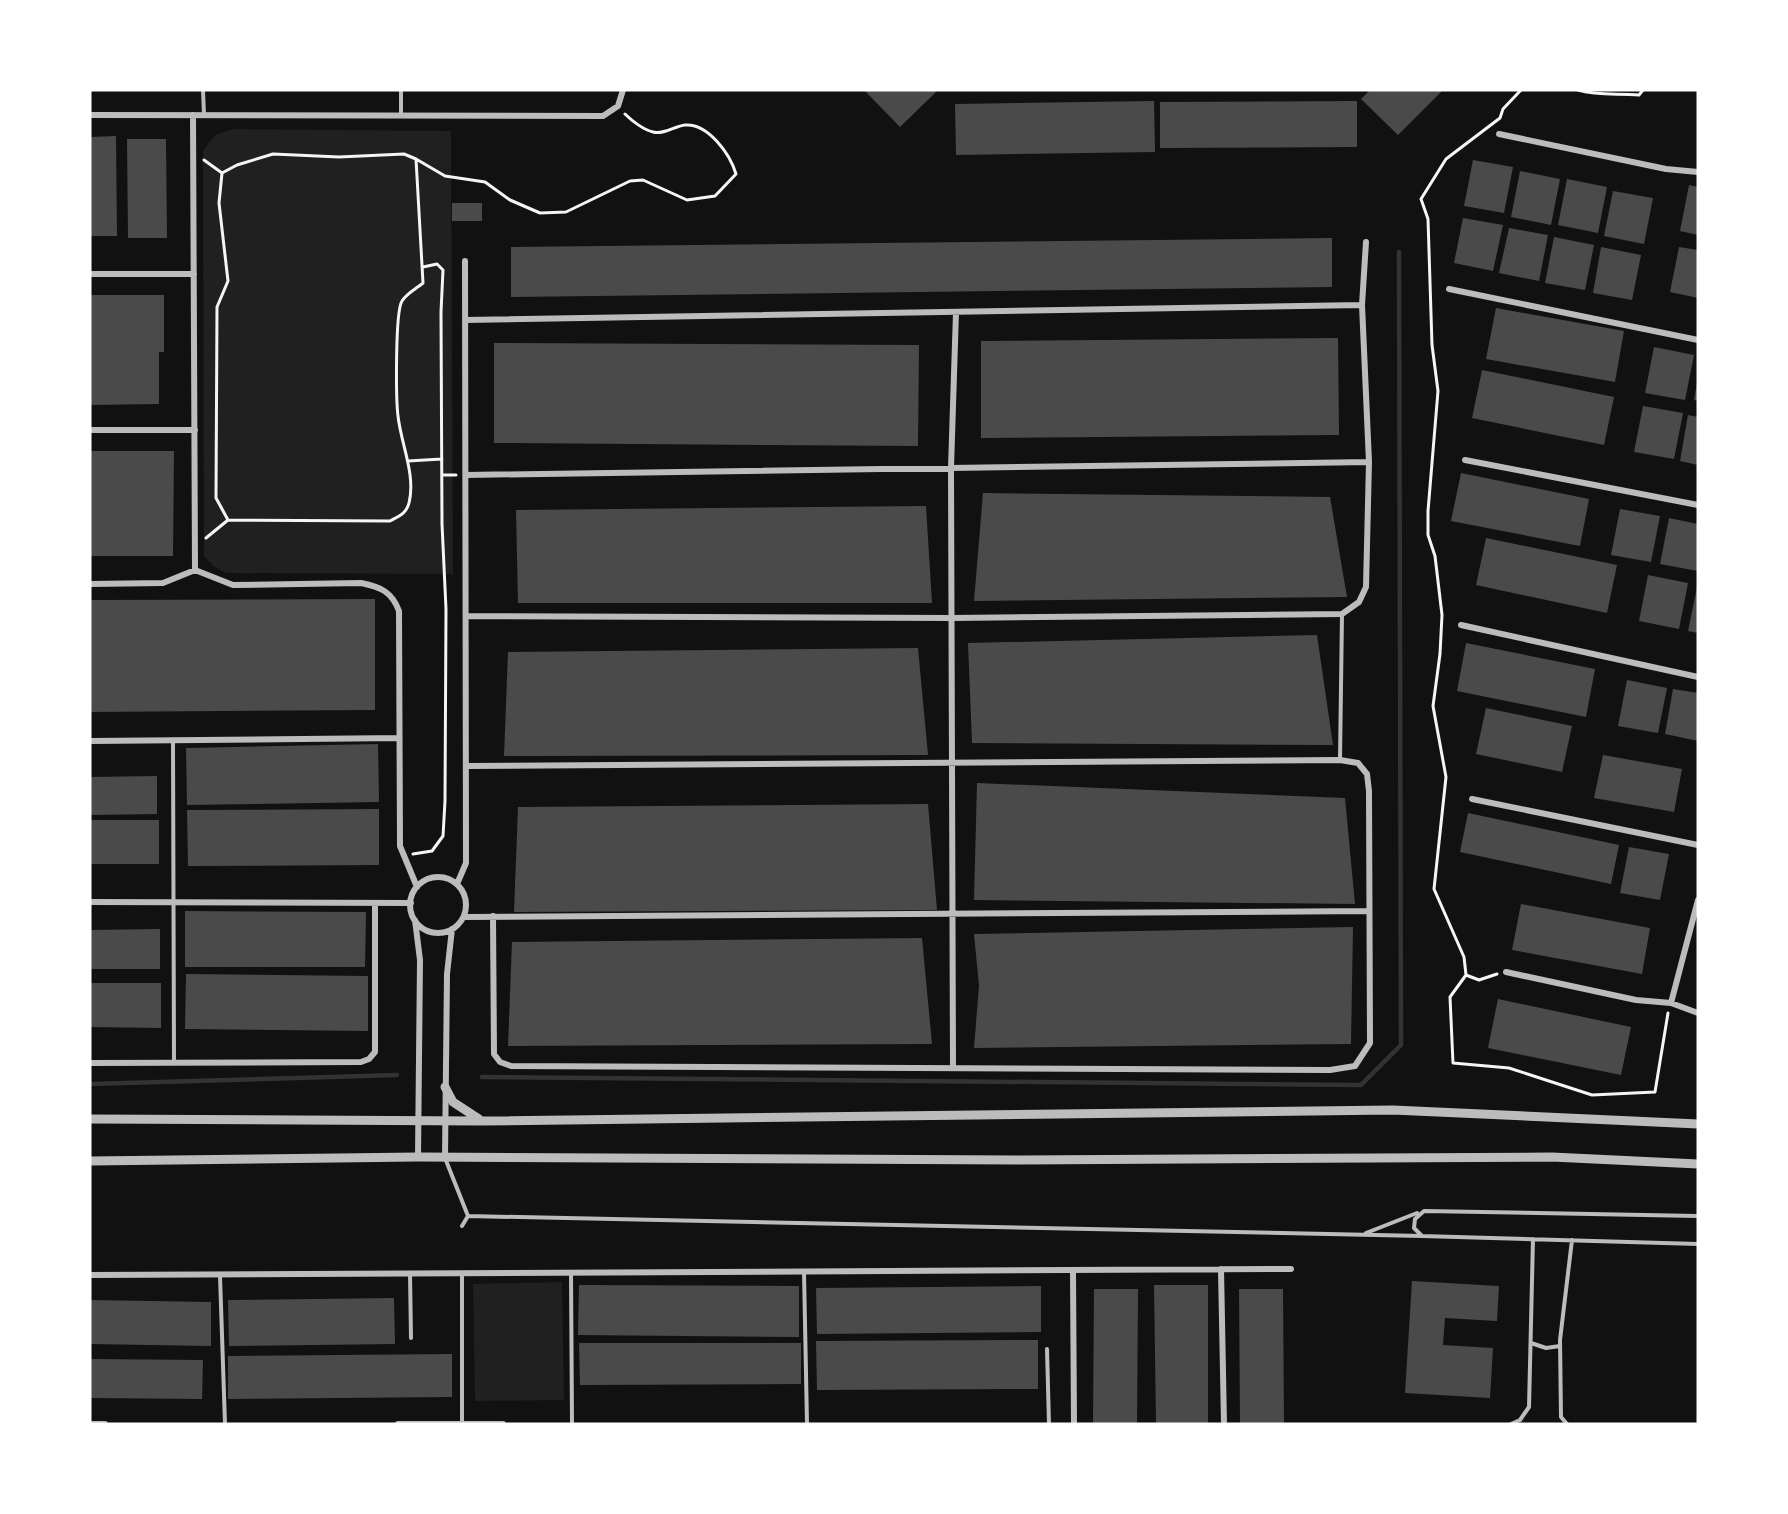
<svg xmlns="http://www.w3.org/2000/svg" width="1788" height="1514" font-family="Roboto,sans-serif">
	<rect width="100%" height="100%" fill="#111"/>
	<path fill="#202020" d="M 233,129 L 451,131 L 453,574 L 226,573 L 213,566 L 204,556 L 203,151 L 215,135 Z
		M 562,1282 L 564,1400 L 475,1401 L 473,1284 Z"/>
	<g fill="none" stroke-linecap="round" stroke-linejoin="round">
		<path stroke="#333" stroke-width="4.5" d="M 482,1077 L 1361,1085 L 1401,1045 L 1399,252
			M 90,1084 L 397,1075"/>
	</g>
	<path fill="#4a4a4a" d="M 864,90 L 934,90 L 936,92 L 900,127 Z
		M 1370,90 L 1443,90 L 1398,135 L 1361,99 Z
		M 1154,101 L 1155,152 L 956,155 L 955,104 Z
		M 1357,101 L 1357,147 L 1160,148 L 1160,102 Z
		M 116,136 L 117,236 L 90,236 L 90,137 Z
		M 127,139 L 166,139 L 167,238 L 128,238 Z
		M 1473,160 L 1513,167 L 1504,213 L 1464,206 Z
		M 1520,171 L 1560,179 L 1551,225 L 1511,217 Z
		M 1567,179 L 1607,187 L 1598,233 L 1558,225 Z
		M 1689,185 L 1698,187 L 1698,235 L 1680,231 Z
		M 1613,191 L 1653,198 L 1644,244 L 1604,236 Z
		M 452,203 L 482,203 L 482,221 L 452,221 Z
		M 1463,218 L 1503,225 L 1493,271 L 1454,263 Z
		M 1509,228 L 1548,235 L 1539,281 L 1499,273 Z
		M 1554,237 L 1594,245 L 1585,290 L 1545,283 Z
		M 1332,238 L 1332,287 L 511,297 L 511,247 Z
		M 1601,247 L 1641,255 L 1632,300 L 1593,293 Z
		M 1679,247 L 1698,250 L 1698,298 L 1670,292 Z
		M 90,295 L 164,295 L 164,352 L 159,352 L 159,404 L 90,405 Z
		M 1496,308 L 1624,331 L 1615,382 L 1486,359 Z
		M 1338,338 L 1339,435 L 981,438 L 981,341 Z
		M 494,343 L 919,345 L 918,446 L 494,443 Z
		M 1654,347 L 1694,355 L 1685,400 L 1645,393 Z
		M 1482,370 L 1614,397 L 1604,445 L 1472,418 Z
		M 1697,383 L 1698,383 L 1698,401 L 1694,400 Z
		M 1643,406 L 1683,413 L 1674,459 L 1634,452 Z
		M 1688,415 L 1698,417 L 1698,465 L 1680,461 Z
		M 90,451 L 174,451 L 173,556 L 90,556 Z
		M 1461,473 L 1589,499 L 1580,546 L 1451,521 Z
		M 983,493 L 1330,497 L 1347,597 L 974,601 Z
		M 926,506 L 932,603 L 518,603 L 516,510 Z
		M 1620,509 L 1660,516 L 1651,562 L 1611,555 Z
		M 1669,518 L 1698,524 L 1698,571 L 1660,564 Z
		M 1486,538 L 1617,565 L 1607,613 L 1476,585 Z
		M 1648,575 L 1688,583 L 1679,629 L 1639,621 Z
		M 1697,587 L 1698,587 L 1698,633 L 1688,631 Z
		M 375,599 L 375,710 L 90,712 L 90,600 Z
		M 1317,635 L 1333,745 L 972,743 L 968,643 Z
		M 1466,643 L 1595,669 L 1586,717 L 1457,691 Z
		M 918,648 L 928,755 L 504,756 L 508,652 Z
		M 1627,680 L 1667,688 L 1658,733 L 1618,726 Z
		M 1673,689 L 1698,693 L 1698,741 L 1665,734 Z
		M 1486,708 L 1572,726 L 1562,772 L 1476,754 Z
		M 378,744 L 379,802 L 187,805 L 186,748 Z
		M 1603,755 L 1682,769 L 1674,812 L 1594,798 Z
		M 157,776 L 157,814 L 90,815 L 90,777 Z
		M 977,783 L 1345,798 L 1355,904 L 974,900 Z
		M 928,804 L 937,910 L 514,912 L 518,807 Z
		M 379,809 L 379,865 L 188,866 L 187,810 Z
		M 1468,813 L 1619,845 L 1611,884 L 1460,852 Z
		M 90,820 L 159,820 L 159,864 L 90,864 Z
		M 1629,847 L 1669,854 L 1660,900 L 1620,893 Z
		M 1521,904 L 1650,928 L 1642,974 L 1512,950 Z
		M 185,911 L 366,912 L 365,967 L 185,967 Z
		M 1353,927 L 1351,1044 L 974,1048 L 979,986 L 974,934 Z
		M 160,929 L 160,969 L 90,969 L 90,930 Z
		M 922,938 L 932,1044 L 508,1046 L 512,942 Z
		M 186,974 L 368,976 L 368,1031 L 185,1029 Z
		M 90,983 L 161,983 L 161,1028 L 90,1027 Z
		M 1498,999 L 1631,1027 L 1621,1075 L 1488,1048 Z
		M 1412,1281 L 1499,1286 L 1497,1321 L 1445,1318 L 1443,1345 L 1493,1348 L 1490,1398 L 1405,1393 Z
		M 579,1285 L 799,1286 L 799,1337 L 578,1335 Z
		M 1154,1285 L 1208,1285 L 1208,1424 L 1156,1424 Z
		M 1041,1286 L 1041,1332 L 817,1334 L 816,1288 Z
		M 1094,1289 L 1138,1289 L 1137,1424 L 1093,1424 Z
		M 1239,1289 L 1283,1289 L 1284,1424 L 1240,1424 Z
		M 394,1298 L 395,1344 L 229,1346 L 228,1300 Z
		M 90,1300 L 211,1302 L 211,1346 L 90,1344 Z
		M 1038,1340 L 1038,1389 L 817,1390 L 816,1341 Z
		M 579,1343 L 801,1343 L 801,1384 L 580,1385 Z
		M 452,1354 L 452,1397 L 228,1399 L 228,1356 Z
		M 90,1359 L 203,1360 L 202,1399 L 90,1398 Z"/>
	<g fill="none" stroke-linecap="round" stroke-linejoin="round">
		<path stroke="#f5f5f5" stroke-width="3" d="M 1578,90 C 1598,96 1617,93 1639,95 L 1643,90
			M 273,154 L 339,157 L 404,154 L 416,159 L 423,283 C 417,288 406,294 402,301 C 395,312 396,400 398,416 C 401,444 416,475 409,503 C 406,514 399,516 390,521 L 228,520 L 216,498 L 217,307 L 228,281 L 219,203 L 222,173 L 237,165 Z
			M 416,159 L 445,176 L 485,182 L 510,200 L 540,213 L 566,212 L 630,181 L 643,180 L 687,200 L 715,196 L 736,174 C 730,154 708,123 685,125 C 675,126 663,135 653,132 C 644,130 632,121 625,114
			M 204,160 L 222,173
			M 408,461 L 442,459
			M 442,475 L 456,475
			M 206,538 L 228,520
			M 413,854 L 432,851 L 443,836 L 445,801 L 446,609 L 442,524 L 441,312 L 443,270 L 437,264 L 423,267
			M 1497,974 L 1479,980 L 1466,975 L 1464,957 L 1434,889 L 1446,777 L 1433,706 L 1440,654 L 1442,615 L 1435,556 L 1428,535 L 1428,511 L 1438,391 L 1432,345 L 1428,219 L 1421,199 L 1446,159 L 1500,118 L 1503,109 L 1521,90
			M 1466,975 L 1450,997 L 1453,1063 L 1509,1068 L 1592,1095 L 1655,1092 L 1668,1013"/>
		<path stroke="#bcbcbc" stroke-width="4" d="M 203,90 L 204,115
			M 401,116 L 401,90
			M 173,741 L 174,1063
			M 1340,760 L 1342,614
			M 445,1158 L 468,1216 L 1422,1236
			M 1698,1216 L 1424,1211 L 1415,1219 L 1414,1228 L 1422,1236 L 1698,1244
			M 462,1226 L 468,1216
			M 1366,1233 L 1417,1213
			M 804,1272 L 807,1424
			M 571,1273 L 572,1424
			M 410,1274 L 411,1338
			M 462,1274 L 462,1424
			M 220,1276 L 225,1424
			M 1531,1343 L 1546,1348 L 1560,1346
			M 1047,1349 L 1049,1424
			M 1511,1424 L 1520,1420 L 1529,1407 L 1533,1239
			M 1567,1424 L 1561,1417 L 1560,1340 L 1572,1240"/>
		<path stroke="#bcbcbc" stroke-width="6" d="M 90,115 L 603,116 L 618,106 L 623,90
			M 193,115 L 195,570
			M 1499,134 L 1666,169 L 1698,172
			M 90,274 L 194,274
			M 1449,289 L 1698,340
			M 465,320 L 1362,305
			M 90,430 L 195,430
			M 1465,460 L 1698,505
			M 466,475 L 1369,462
			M 90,584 L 163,583 L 195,570 L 233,585 L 361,583 C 381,587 392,592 399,611 L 400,846 L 417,887
			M 466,616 L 952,618 L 1342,614 L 1359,602 L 1366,587 L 1369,462 L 1362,305 L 1366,242
			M 1461,625 L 1698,677
			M 90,741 L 399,738
			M 466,766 L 1340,760 L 1358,763 L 1367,774 L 1369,791 L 1370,1043 L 1355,1066 L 1330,1070 L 511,1066 L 500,1062 L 494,1054 L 493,916
			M 1472,799 L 1698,845
			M410 905a28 28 0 1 1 56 0a28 28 0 1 1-56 0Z
			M 457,884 L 466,863 L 465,261
			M 90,902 L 411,903
			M 464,917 L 1369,911
			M 415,920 L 420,960 L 418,1157
			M 1506,972 L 1636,1000 L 1671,1003 L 1698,1013
			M 1671,1003 L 1698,900
			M 90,1063 L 361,1062 L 369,1059 L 375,1052 L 375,905
			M 953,1067 L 951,468 L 956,312
			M 445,1157 L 447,974 L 452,929
			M 1221,1269 L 1224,1424
			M 1073,1272 L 1074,1424
			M 90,1275 L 1291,1269
			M 90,1424 L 105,1424
			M 398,1424 L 503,1424"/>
		<path stroke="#bcbcbc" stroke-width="9" d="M 445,1087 L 453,1102 L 479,1119
			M 90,1119 L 481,1121 L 1393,1110 L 1698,1124
			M 90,1161 L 418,1157 L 1020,1160 L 1552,1157 L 1698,1164"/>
	</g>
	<rect width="1788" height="1514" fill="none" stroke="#ffffff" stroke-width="183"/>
</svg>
